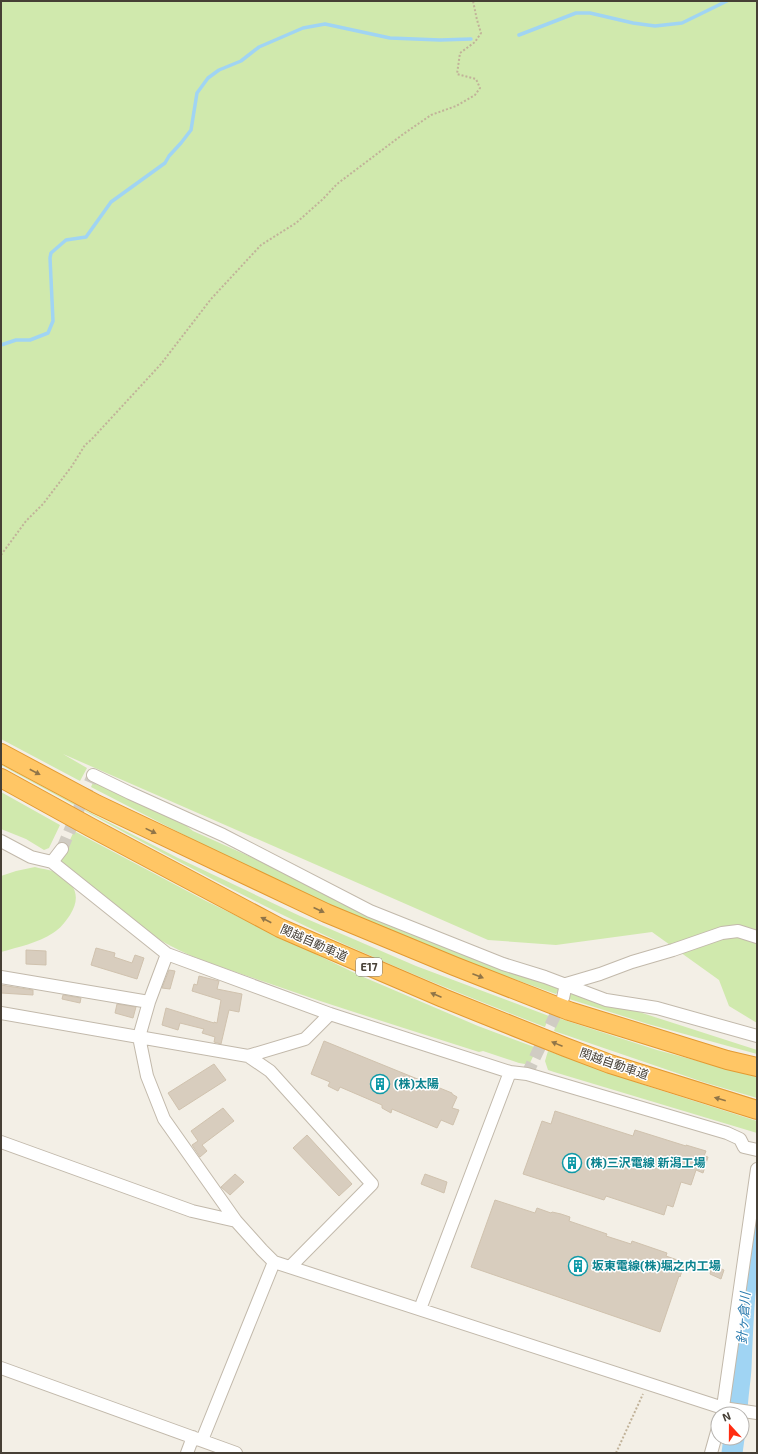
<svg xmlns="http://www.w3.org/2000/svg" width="758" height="1454" font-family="'Exo 2','Noto Sans JP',sans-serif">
	<rect width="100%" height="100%" fill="#f3efe6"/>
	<path fill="#d0e9ad" d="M 1,1 L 757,1 L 757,1023 L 729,1006 L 719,980 L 652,932 L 556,945 L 488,940 L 63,754 L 87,768 L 80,781 L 1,739 Z
		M 1,764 L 79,806 L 78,807 L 1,765 Z
		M 95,778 L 174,816 L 193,831 L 273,867 L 560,987 L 556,994 C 500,974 444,955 389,932 C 287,889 189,838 91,787 Z
		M 1,792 L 60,825 L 49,848 L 44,850 L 26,839 L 1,829 Z
		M 85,810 L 178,858 L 300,916 L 416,966 L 549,1016 L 545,1027 C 478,1001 411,974 346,945 C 257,904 171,858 85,811 Z
		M 74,831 L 206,901 L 361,976 L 478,1026 L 537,1048 L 530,1063 L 525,1064 L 519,1063 L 483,1051 L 479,1052 C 407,1029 336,1007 265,982 C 228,969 188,958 155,937 L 60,862 Z
		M 35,867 C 42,869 53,870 59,874 C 76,885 81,897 70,915 C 66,921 60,929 53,933 C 38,943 18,947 1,952 L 1,876 L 16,871 Z
		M 572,988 L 605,1001 L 757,1050 L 757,1054 L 648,1024 L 566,998 Z
		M 558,1018 L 657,1050 L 757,1077 L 757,1098 L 703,1082 L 554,1031 Z
		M 548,1051 L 650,1087 L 757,1121 L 757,1133 L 554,1072 L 548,1070 L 545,1061 Z"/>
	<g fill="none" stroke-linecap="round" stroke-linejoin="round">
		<path stroke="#a0d4f3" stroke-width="3.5" d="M 519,35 L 576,13 L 590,13 L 633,23 L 655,26 L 682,23 L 727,1
			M 1,345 L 16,340 L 30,340 L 48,333 L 53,321 L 50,258 L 51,253 L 66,240 L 86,237 L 111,202 L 165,163 L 169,156 L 181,143 L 191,130 L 197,93 L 208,78 L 219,70 L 241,61 L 259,47 L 303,28 L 325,24 L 390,38 L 440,40 L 471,39"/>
		<path stroke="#a0d4f3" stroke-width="21" d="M 737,1414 C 737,1398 740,1384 741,1368 C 743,1319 744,1272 757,1223
			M 732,1453 L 734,1438"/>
	</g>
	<path fill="#d8cdbe" stroke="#d0c2ae" d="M 96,948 L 115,953 L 114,957 L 132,963 L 135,955 L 144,958 L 137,979 L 91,965 Z
		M 26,950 L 46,951 L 46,965 L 26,964 Z
		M 169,970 L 175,971 L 170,989 L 162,988 Z
		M 199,976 L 219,981 L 217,989 L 242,994 L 239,1012 L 229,1010 L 221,1044 L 214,1042 L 215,1037 L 202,1033 L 204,1029 L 180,1023 L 178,1030 L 162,1025 L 166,1008 L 214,1023 L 214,1022 L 217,1023 L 221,1000 L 192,991 L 194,984 L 197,985 Z
		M 1,985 L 33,990 L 33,995 L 1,993 Z
		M 63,995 L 81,998 L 80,1003 L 62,999 Z
		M 117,1004 L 136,1007 L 133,1018 L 115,1013 Z
		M 324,1041 L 452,1093 L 452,1094 L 457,1097 L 452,1108 L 459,1110 L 453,1125 L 441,1120 L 437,1128 L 392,1109 L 391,1113 L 382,1108 L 382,1105 L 340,1087 L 338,1091 L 328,1086 L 330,1082 L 311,1074 Z
		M 214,1064 L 226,1080 L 179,1110 L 168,1093 Z
		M 223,1108 L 234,1121 L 202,1145 L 207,1151 L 200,1157 L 192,1145 L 198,1141 L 191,1131 Z
		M 555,1111 L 633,1136 L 635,1130 L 686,1146 L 686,1145 L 706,1151 L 704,1156 L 708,1157 L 703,1173 L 696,1170 L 691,1185 L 681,1182 L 673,1207 L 667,1205 L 664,1215 L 606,1196 L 604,1200 L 523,1174 L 542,1121 L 551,1124 Z
		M 307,1135 L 352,1184 L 339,1196 L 293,1148 Z
		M 235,1174 L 244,1182 L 230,1195 L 221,1187 Z
		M 425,1174 L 447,1182 L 444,1193 L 421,1184 Z
		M 495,1200 L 535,1213 L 537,1208 L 551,1213 L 552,1212 L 561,1214 L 570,1217 L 569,1221 L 607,1234 L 606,1236 L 631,1244 L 632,1241 L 667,1253 L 666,1256 L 683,1262 L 682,1265 L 684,1265 L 680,1277 L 679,1276 L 660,1332 L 471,1267 Z
		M 712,1265 L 724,1270 L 721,1279 L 710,1274 Z"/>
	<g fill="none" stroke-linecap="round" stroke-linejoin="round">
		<path stroke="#d0ccc3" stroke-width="12" stroke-dasharray="12 6" stroke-linecap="butt" d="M 62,849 L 93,775
			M 527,1074 L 562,1001"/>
		<g stroke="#c2b9ab" stroke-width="14">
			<path id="minor" d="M 93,775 L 130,793 L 223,835 L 370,911 L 503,964 L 545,977 L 606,1000 L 657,1008 L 757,1036
				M 1,841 L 31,857 L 52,862 L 167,954
				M 52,862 L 62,849
				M 1,977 L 149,1002
				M 563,998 L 566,984 L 600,974 L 632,962 L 673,950 L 722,933 L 738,931 L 757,937
				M 1,1013 L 248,1056 L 305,1039 L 330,1014 L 510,1072 L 527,1074 L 727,1133 L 740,1139 L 744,1147 L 757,1150
				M 330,1014 L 167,954 L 149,1002 L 139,1037 L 147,1076 L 164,1119 L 236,1221 L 262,1250 L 274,1262 L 723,1408 L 757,1413
				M 248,1056 L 270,1071 L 372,1184 L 290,1267
				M 1,1142 L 192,1211 L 236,1221
				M 420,1309 L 510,1072
				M 1,1368 L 236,1453
				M 722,1414 L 757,1169
				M 202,1440 L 274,1262
				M 187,1453 L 193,1437
				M 711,1453 L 718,1428"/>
		</g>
		<g stroke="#e39a31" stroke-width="20">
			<path id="highway" d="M 1,753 L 96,804 L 326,913 L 454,966 L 569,1011 L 727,1060 L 757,1067
				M 1,778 L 90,827 L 280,928 L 317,944 L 443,998 L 565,1047 L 610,1064 L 757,1110"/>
		</g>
		<path stroke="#c1b299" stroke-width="2" stroke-dasharray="2 2" stroke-linecap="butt" d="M 1,555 L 26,521 L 43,504 L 72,466 L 85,445 L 91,440 L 161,364 L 211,299 L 261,245 L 296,223 L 323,199 L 337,184 L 402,135 L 431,115 L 456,106 L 475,95 L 480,88 L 476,79 L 457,74 L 460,53 L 475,42 L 481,33 L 477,20 L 473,1
			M 616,1453 L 643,1394"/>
		<use href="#minor" stroke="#fff" stroke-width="12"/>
		<use href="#highway" stroke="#ffc665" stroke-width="18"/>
	</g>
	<defs><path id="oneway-solid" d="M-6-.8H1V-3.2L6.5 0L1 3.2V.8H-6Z"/></defs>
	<g fill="#907548">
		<use href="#oneway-solid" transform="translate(35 772) rotate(28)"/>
		<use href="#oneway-solid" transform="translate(151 831) rotate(26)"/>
		<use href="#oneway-solid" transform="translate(319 910) rotate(25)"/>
		<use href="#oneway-solid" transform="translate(266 920) rotate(-152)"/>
		<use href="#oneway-solid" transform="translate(478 976) rotate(21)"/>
		<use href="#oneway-solid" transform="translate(436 995) rotate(-157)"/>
		<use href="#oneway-solid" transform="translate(557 1044) rotate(-158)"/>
		<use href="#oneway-solid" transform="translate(720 1099) rotate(-164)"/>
	</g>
	<defs>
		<g id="building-ring" transform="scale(1)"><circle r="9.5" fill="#fff" stroke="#0f9aa8" stroke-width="1.5"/><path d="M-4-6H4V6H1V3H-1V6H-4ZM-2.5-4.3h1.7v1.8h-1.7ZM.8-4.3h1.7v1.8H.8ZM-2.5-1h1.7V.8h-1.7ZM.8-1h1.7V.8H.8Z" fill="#0f9aa8"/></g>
	</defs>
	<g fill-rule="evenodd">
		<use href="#building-ring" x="380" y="1084"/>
		<use href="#building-ring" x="572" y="1163"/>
		<use href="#building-ring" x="578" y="1266"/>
	</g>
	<g text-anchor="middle" stroke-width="3" stroke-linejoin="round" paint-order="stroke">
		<rect fill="#fff" stroke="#7e7972" stroke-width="1" x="356" y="958" width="26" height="18" rx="3"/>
		<g font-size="11" font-weight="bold" fill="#463f35">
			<text x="369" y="971">E17</text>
		</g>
		<g font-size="12" fill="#463f35" stroke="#fff">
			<text transform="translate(314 943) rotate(24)" y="4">関越自動車道</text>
			<text transform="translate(614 1064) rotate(19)" y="4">関越自動車道</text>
		</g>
		<g font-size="12" font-weight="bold" fill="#0d838f" stroke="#fff" text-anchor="start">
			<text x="394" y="1088">(株)太陽</text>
			<text x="586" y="1167">(株)三沢電線 新潟工場</text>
			<text x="592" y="1270">坂東電線(株)堀之内工場</text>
		</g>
		<g font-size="13" font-style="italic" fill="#297aae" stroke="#fff">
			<text transform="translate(743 1318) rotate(-86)" y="5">針ヶ倉川</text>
		</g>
	</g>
	<rect width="758" height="1454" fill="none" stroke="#463f35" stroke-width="4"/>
	<g transform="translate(730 1426) rotate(339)"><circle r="19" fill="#ffffff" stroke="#b5b2ae"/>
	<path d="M0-3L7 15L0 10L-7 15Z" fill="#ff2c11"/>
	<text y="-6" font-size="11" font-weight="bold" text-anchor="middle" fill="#463f35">N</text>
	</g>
</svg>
